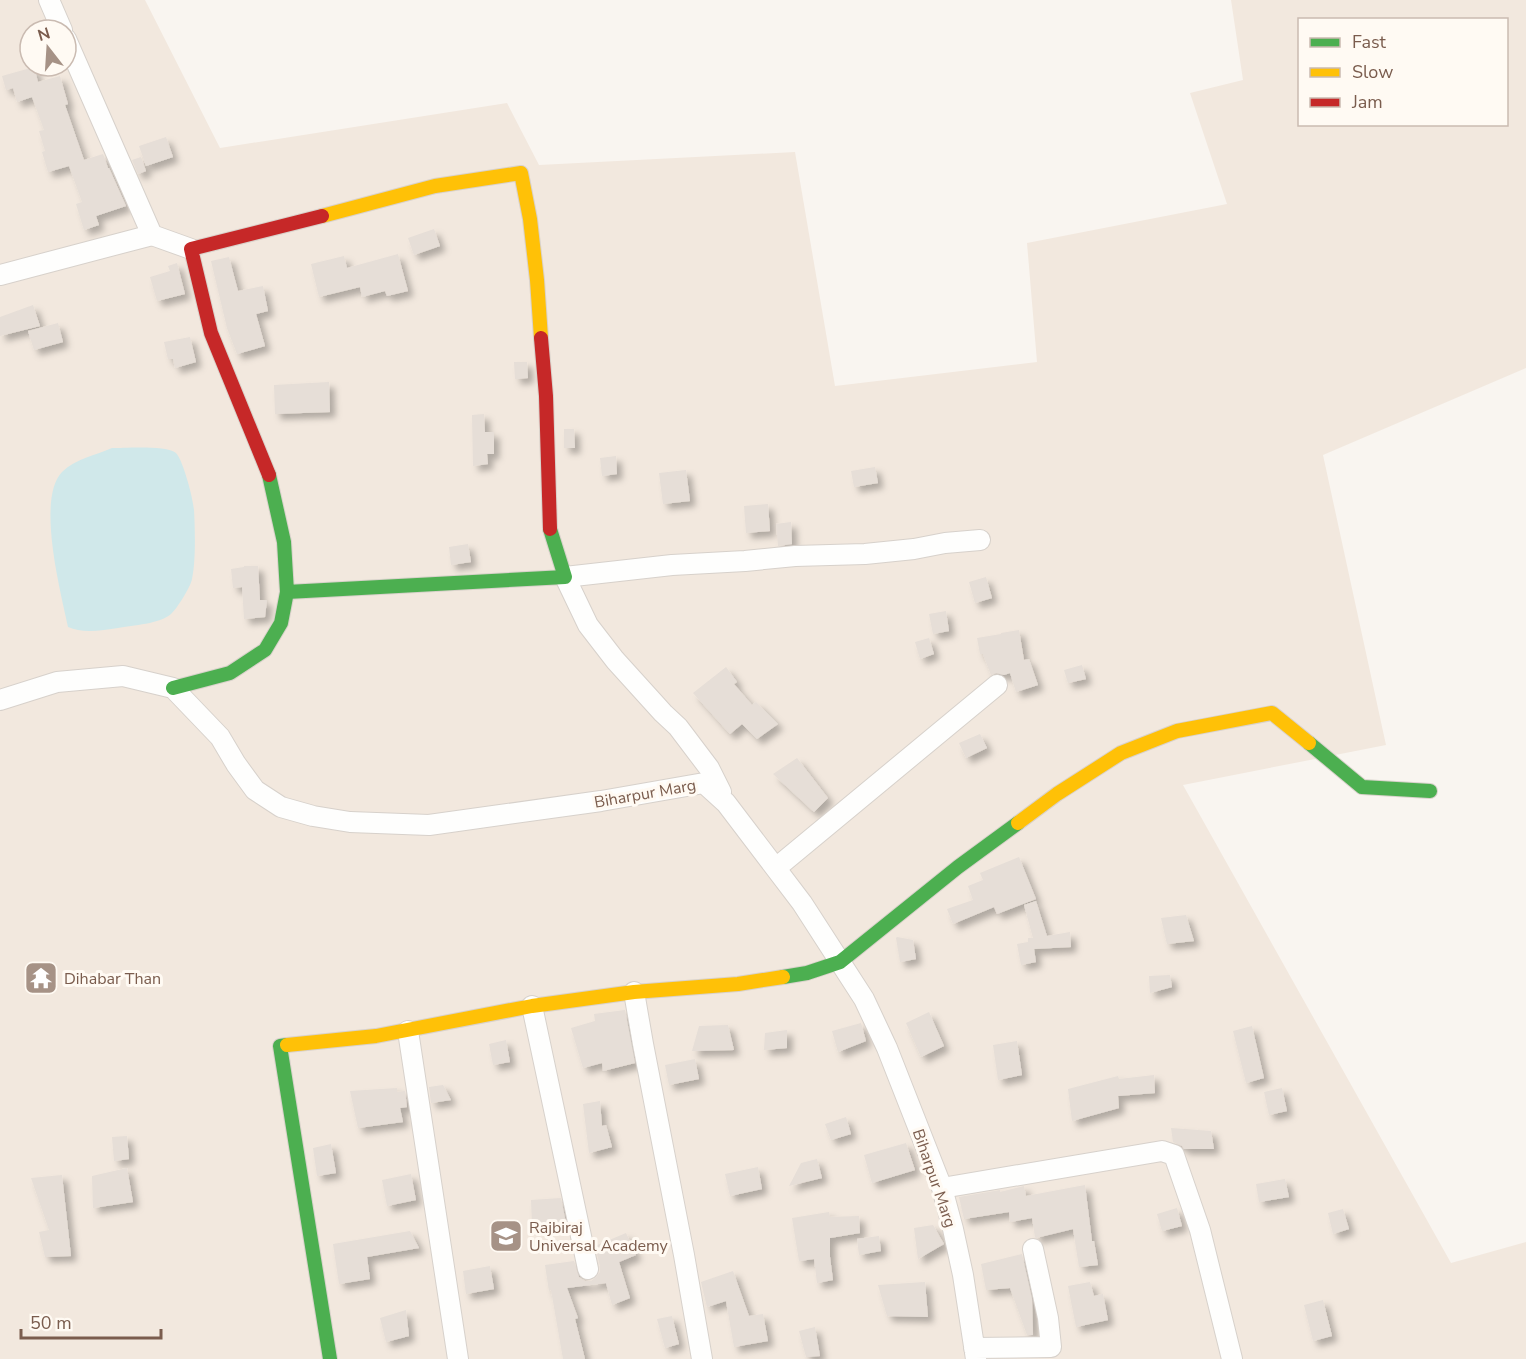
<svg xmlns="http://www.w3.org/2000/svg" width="1526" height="1359" font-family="'Nunito Sans',sans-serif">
	<defs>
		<filter id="shadow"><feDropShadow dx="5.5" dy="5.5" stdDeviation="3" flood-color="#0004"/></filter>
	</defs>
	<rect width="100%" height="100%" fill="#f9f5f0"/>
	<path fill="#f2e8de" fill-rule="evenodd" d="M 0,0 L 145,0 L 220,148 L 507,103 L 539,165 L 795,152 L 835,386 L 1037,362 L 1027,243 L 1227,204 L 1190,93 L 1243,80 L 1231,0 L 1526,0 L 1526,368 L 1323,455 L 1386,745 L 1183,785 L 1451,1263 L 1526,1242 L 1526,1359 L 0,1359 ZM 1300,20 L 1506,20 L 1506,124 L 1300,124 ZM 30,30 L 66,30 L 66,66 L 30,66 Z"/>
	<path fill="#d0e8ea" d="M 112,448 C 125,448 167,445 176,453 C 183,460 193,498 194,510 C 195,527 196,561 192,579 C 191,586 177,609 171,614 C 160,624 133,625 118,628 C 103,630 83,634 68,627 C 61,593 36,499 62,472 C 75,459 96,455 112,448 Z"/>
	<path fill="#e6ded7" filter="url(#shadow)" d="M 34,67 L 38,82 L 60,76 L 68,104 L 65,105 L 84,160 L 103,154 L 108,168 L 109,168 L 126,206 L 96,216 L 99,225 L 84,230 L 76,204 L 82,202 L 69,166 L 48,172 L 42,152 L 45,151 L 39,131 L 44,130 L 32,97 L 17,102 L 13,88 L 6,90 L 2,76 Z
		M 166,137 L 173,157 L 146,166 L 139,146 Z
		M 141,157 L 146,171 L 138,174 L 132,160 Z
		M 434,229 L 440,246 L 414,255 L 408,238 Z
		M 398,254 L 408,291 L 387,296 L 385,291 L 362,297 L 360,287 L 319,297 L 311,264 L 344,256 L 347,268 Z
		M 229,257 L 238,291 L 263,286 L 268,311 L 256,314 L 265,346 L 237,354 L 227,328 L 211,261 Z
		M 177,263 L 185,294 L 157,301 L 150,277 L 170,271 L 168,266 Z
		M 33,305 L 40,326 L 0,336 L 0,317 Z
		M 58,323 L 63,342 L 34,350 L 28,331 Z
		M 190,337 L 196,362 L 175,368 L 173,359 L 168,359 L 164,342 Z
		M 514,362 L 527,362 L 528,378 L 515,379 Z
		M 329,382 L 330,412 L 275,414 L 274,385 Z
		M 484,414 L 485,432 L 494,432 L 494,454 L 487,454 L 488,464 L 473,466 L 472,415 Z
		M 564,429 L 574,429 L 575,448 L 564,448 Z
		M 616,456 L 617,474 L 602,476 L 600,458 Z
		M 875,467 L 878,483 L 854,487 L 851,471 Z
		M 686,470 L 690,501 L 663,504 L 659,473 Z
		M 768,504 L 770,531 L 746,533 L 744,506 Z
		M 791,522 L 792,544 L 778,546 L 776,524 Z
		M 468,544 L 471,562 L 451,565 L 449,547 Z
		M 244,566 L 258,566 L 260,600 L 267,600 L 265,617 L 244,619 L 242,587 L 233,588 L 231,569 L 244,567 Z
		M 986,577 L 992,598 L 975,603 L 969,582 Z
		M 946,611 L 949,631 L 933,634 L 929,614 Z
		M 1019,630 L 1024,660 L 1029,659 L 1038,685 L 1016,692 L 1010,673 L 1004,675 L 996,673 L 991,675 L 983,654 L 980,654 L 977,638 L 1001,634 L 1001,633 Z
		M 929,638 L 934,654 L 920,659 L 915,642 Z
		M 1082,665 L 1086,679 L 1068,683 L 1064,670 Z
		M 726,667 L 737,682 L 734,684 L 752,705 L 756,702 L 778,724 L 757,739 L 742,724 L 730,734 L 693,693 Z
		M 980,734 L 987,748 L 966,758 L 959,743 Z
		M 797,758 L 828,798 L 814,812 L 773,774 Z
		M 1019,857 L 1036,899 L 997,914 L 994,907 L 953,924 L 947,909 L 973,900 L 968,886 L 983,880 L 980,873 Z
		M 1036,901 L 1047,936 L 1070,932 L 1071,947 L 1034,949 L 1036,962 L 1021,965 L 1017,944 L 1028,942 L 1028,938 L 1033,938 L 1024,905 Z
		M 1186,915 L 1194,941 L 1167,944 L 1161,918 Z
		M 897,937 L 913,940 L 916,959 L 900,962 L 896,938 Z
		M 1170,975 L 1172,987 L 1150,993 L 1149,976 Z
		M 625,1010 L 635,1063 L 603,1071 L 602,1063 L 583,1068 L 571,1028 L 595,1021 L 594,1014 Z
		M 929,1012 L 944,1046 L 921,1057 L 906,1023 Z
		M 861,1023 L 866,1041 L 838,1052 L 832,1031 Z
		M 728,1025 L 734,1050 L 692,1051 L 699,1026 Z
		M 1252,1026 L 1264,1078 L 1246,1083 L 1233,1031 Z
		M 787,1030 L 787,1048 L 764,1050 L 765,1033 Z
		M 506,1040 L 510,1062 L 493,1065 L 489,1044 Z
		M 1017,1041 L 1022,1075 L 998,1080 L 993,1045 Z
		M 695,1059 L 699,1079 L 669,1085 L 665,1065 Z
		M 1154,1075 L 1155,1093 L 1118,1096 L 1119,1108 L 1072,1121 L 1068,1089 L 1118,1076 L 1119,1079 Z
		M 443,1085 L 451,1100 L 431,1103 L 429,1087 Z
		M 397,1088 L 397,1092 L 405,1091 L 407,1107 L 400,1108 L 403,1122 L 358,1128 L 350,1091 Z
		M 1282,1088 L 1287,1111 L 1269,1115 L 1264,1092 Z
		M 600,1101 L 602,1126 L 606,1125 L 612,1147 L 589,1153 L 583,1104 Z
		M 846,1117 L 851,1134 L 831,1140 L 825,1124 Z
		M 1171,1128 L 1211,1131 L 1214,1149 L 1184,1149 L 1182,1146 L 1173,1142 Z
		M 127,1136 L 129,1159 L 114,1161 L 112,1137 Z
		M 906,1143 L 915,1170 L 872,1183 L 864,1155 Z
		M 331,1144 L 336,1173 L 317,1176 L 313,1148 Z
		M 817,1159 L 822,1178 L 789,1186 L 801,1163 Z
		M 758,1167 L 762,1189 L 730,1196 L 725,1174 Z
		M 127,1168 L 133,1202 L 93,1208 L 92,1176 Z
		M 411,1174 L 416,1200 L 387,1206 L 382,1180 Z
		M 62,1175 L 71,1256 L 45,1257 L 39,1232 L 49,1230 L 31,1178 Z
		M 1285,1179 L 1289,1197 L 1259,1202 L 1256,1184 Z
		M 1085,1185 L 1092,1241 L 1094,1241 L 1098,1265 L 1079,1267 L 1073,1229 L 1036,1238 L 1035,1237 L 1032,1218 L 1010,1222 L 1009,1212 L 964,1219 L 959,1197 L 1000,1190 L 1000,1192 L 1024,1186 L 1026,1196 Z
		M 561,1198 L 566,1223 L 532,1225 L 531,1200 Z
		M 1177,1208 L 1182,1226 L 1162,1231 L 1157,1214 Z
		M 1343,1209 L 1349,1229 L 1333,1234 L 1328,1213 Z
		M 829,1212 L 830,1217 L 859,1216 L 860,1233 L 830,1238 L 830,1257 L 833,1280 L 817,1283 L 814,1259 L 799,1261 L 792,1218 Z
		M 933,1225 L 944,1244 L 918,1259 L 914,1228 Z
		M 410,1231 L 419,1248 L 367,1257 L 370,1279 L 339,1284 L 333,1244 Z
		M 626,1233 L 636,1255 L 619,1262 L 630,1298 L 612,1305 L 606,1283 L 567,1288 L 578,1318 L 575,1319 L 585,1359 L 563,1359 L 551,1290 L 549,1291 L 545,1265 L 574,1261 L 579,1277 L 585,1281 L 591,1281 L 596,1277 L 600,1272 L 600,1266 L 595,1246 Z
		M 879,1236 L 881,1251 L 859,1255 L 857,1239 Z
		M 1022,1254 L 1032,1299 L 1033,1335 L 1027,1335 L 1010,1288 L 986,1290 L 981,1264 Z
		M 490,1266 L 494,1289 L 466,1294 L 463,1271 Z
		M 733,1271 L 749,1316 L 763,1314 L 768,1341 L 734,1347 L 726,1301 L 707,1307 L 701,1282 Z
		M 925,1282 L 928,1317 L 887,1316 L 878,1285 Z
		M 1090,1282 L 1094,1296 L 1103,1294 L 1108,1320 L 1076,1327 L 1068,1286 Z
		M 1323,1300 L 1332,1336 L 1313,1341 L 1304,1305 Z
		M 406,1310 L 409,1336 L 386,1342 L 380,1318 Z
		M 672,1316 L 679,1344 L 665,1348 L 657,1319 Z
		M 815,1327 L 820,1356 L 806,1357 L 799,1331 Z"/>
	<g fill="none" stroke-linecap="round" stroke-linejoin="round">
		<g stroke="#d7d1cb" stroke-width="22">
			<path id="street" d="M 49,0 L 62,30
				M 66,39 L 152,235
				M 0,275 L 152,235 L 191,249
				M 0,700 L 57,682 L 123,676 L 173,688 L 220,737 L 236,764 L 255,790 L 281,807 L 313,816 L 350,822 L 429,825 L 601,801 L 704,783 L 726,803 L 802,903 L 864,999 L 887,1048 L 942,1188 L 953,1229 L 963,1275 L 976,1359
				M 721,792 L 709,768 L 678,727 L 663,713 L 615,660 L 588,625 L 565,577 L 672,565 L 745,561 L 795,556 L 865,554 L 914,549 L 945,543 L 980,540
				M 776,868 L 997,685
				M 634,992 L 643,1044 L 684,1255 L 702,1359
				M 532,1006 L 588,1269
				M 408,1031 L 458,1359
				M 942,1188 L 1162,1151 L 1174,1155 L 1200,1230 L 1232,1359
				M 974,1348 L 1051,1347 L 1048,1318 L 1033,1249"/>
		</g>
		<g stroke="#d9d2cb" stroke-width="16">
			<path id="fast" d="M 287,592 L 565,577 L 550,529
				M 173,688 L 230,673 L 265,650 L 281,623 L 287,592 L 284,542 L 269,475
				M 1309,743 L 1362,787 L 1430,791
				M 783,977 L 807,973 L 840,962 L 958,867 L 1018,823
				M 287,1045 L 280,1046 L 330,1359"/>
		</g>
		<g stroke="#d9d2cb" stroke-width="16">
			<path id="slow" d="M 322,216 L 435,186 L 521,173 L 530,219 L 537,280 L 541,338
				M 1018,823 L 1057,794 L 1121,753 L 1177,731 L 1272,713 L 1309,743
				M 287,1045 L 376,1036 L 532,1006 L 634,992 L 738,984 L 783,977"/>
		</g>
		<g stroke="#d9d2cb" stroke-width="16">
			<path id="jam" d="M 541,338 L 546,396 L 550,529
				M 269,475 L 211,333 L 191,249 L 322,216"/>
		</g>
		<use href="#street" stroke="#fefefd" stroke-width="20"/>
		<use href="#fast" stroke="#4caf50" stroke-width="14"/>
		<use href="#slow" stroke="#ffc107" stroke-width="14"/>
		<use href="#jam" stroke="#c62828" stroke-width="14"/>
	</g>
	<defs>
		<g id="temple-square" transform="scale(1.725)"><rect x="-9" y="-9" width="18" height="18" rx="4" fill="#a69286" stroke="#fffaf3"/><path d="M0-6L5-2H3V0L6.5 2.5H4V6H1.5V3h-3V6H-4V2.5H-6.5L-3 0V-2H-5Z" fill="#fff"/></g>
		<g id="school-square" transform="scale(1.725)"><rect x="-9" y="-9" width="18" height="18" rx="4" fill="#a69286" stroke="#fffaf3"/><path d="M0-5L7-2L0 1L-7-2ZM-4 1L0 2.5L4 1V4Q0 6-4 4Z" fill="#fff"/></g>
	</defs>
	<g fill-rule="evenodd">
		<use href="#temple-square" x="41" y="978"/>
		<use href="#school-square" x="506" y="1236"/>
	</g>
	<g text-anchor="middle" stroke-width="6" stroke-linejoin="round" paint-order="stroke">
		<g font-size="16" fill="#7a5c4d" stroke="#fffaf3">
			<text transform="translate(645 793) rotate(-10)" y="6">Biharpur Marg</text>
			<text transform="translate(935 1178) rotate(71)" y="6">Biharpur Marg</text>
		</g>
		<g font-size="16" fill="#7a5c4d" stroke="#fffaf3" text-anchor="start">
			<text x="64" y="984">Dihabar Than</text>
			<text x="529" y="1233">Rajbiraj<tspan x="529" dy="18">Universal Academy</tspan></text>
		</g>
	</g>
	<rect x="1298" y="18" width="210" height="108" fill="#fffaf3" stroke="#cabbb1" stroke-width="1.5"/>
	<rect x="1310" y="38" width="30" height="9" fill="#4caf50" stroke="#cabbb1" stroke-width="1.5"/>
	<text x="1352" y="48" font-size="18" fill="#7a5c4d">Fast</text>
	<rect x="1310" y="68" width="30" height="9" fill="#ffc107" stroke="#cabbb1" stroke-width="1.5"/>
	<text x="1352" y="78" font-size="18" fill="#7a5c4d">Slow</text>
	<rect x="1310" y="98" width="30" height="9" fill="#c62828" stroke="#cabbb1" stroke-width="1.5"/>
	<text x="1352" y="108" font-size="18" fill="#7a5c4d">Jam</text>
	<g transform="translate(48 48) rotate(343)"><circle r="28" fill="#fffaf3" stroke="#cabbb1" stroke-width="1.5"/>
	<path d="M0-4.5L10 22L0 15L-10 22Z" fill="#a69286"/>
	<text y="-9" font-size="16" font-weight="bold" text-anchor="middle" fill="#7a5c4d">N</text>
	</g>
	<path d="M21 1329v9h140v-9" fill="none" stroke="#7a5c4d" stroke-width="3"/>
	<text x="30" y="1329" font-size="18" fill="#7a5c4d" stroke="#fffaf3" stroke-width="4.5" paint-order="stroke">50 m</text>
</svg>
